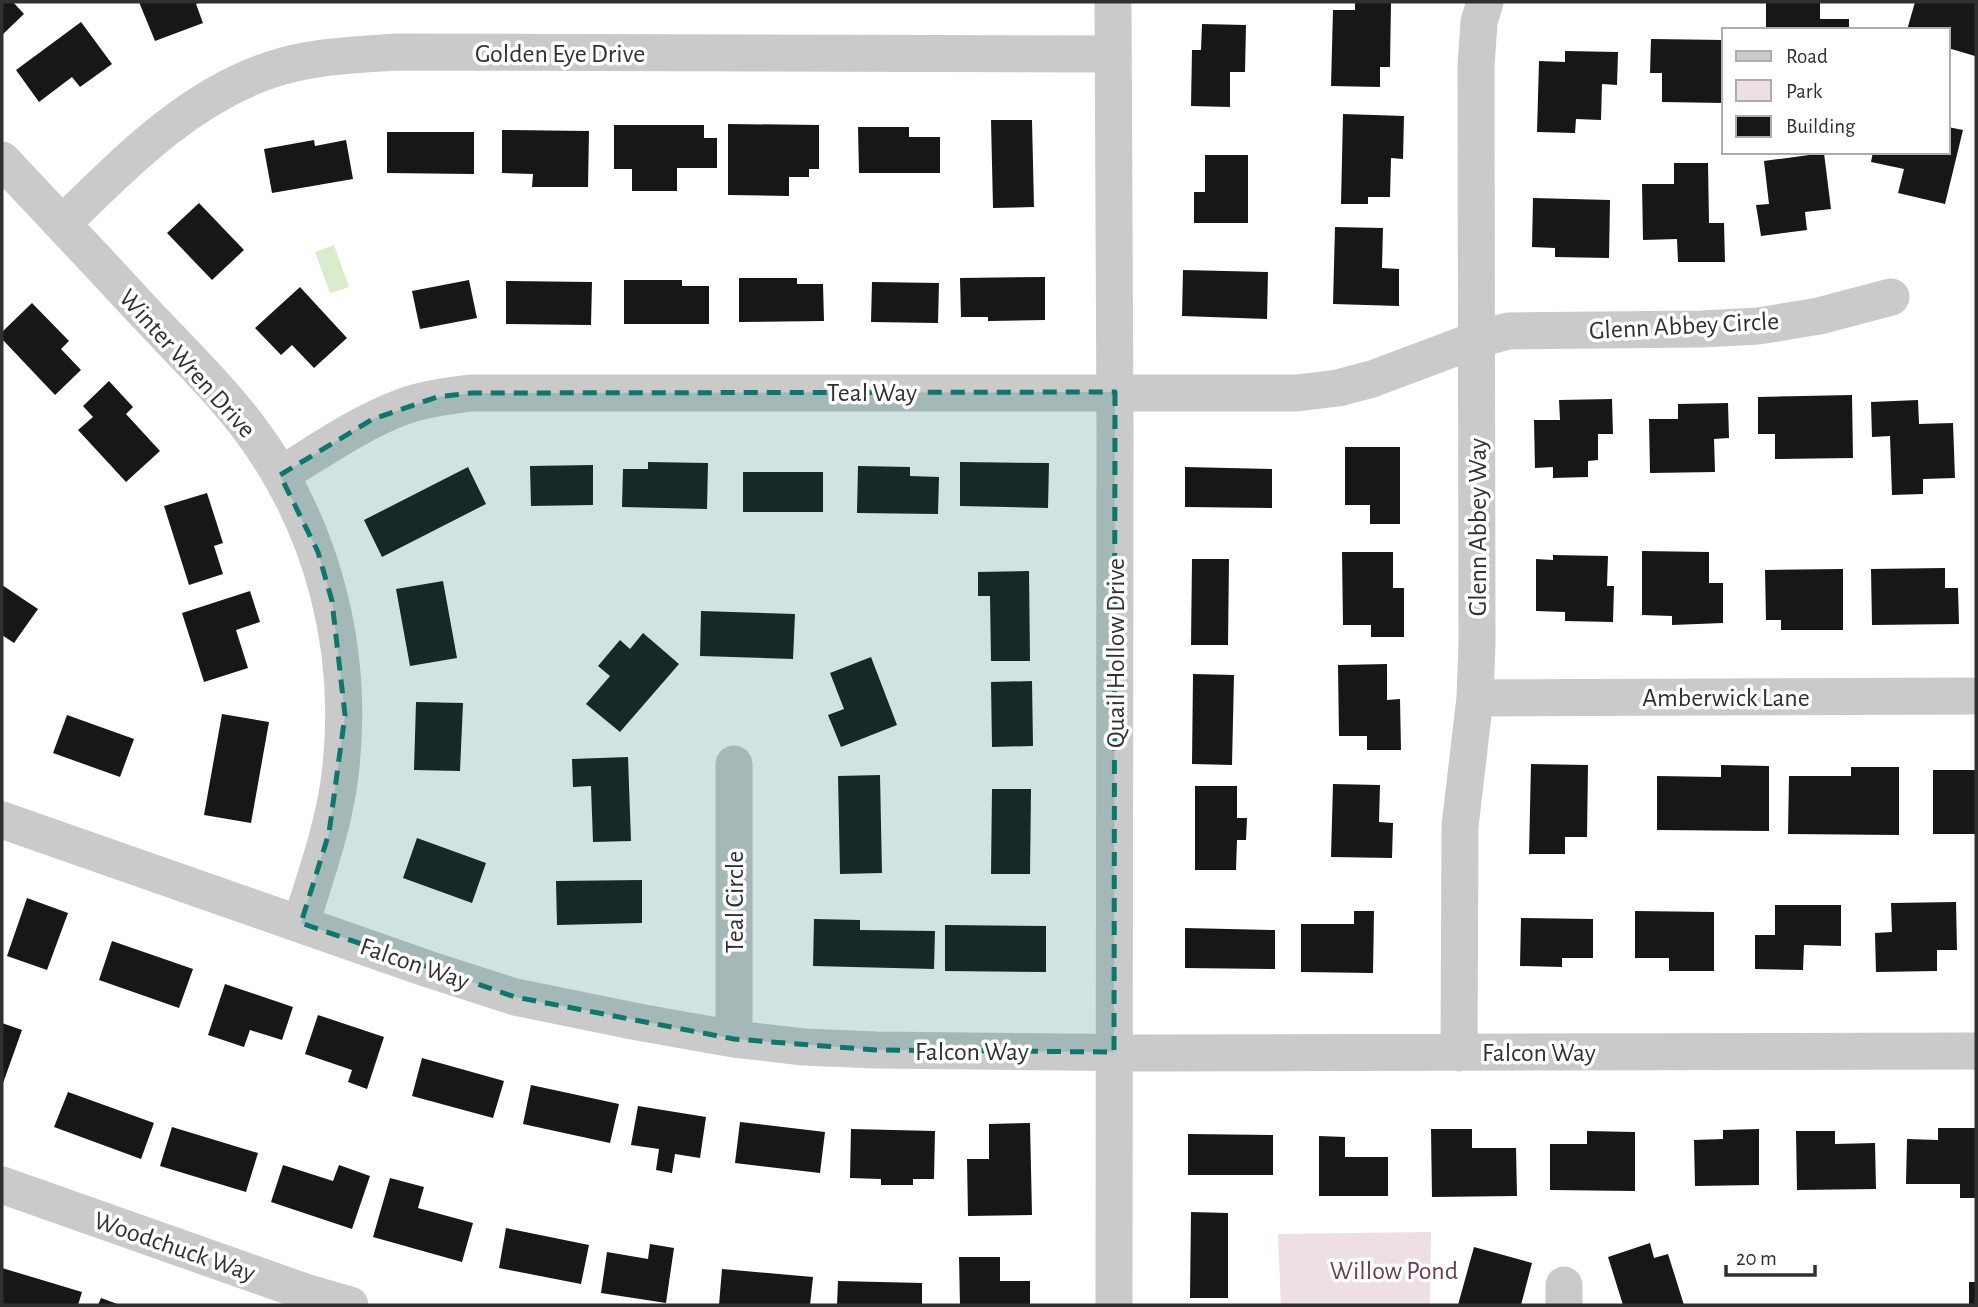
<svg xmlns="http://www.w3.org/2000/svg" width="1978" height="1307" font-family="'Alegreya Sans',sans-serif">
	<rect width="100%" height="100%" fill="#fff"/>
	<path fill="#eddfe4" d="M 1431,1232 L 1430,1305 L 1281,1305 L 1278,1234 Z"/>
	<path fill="#daeccc" d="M 334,245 L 349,287 L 330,293 L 315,252 Z"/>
	<path fill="#171717" d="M 2,2 L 13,2 L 24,14 L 2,35 Z
		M 139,2 L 201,2 L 196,4 L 203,23 L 155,41 Z
		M 1355,2 L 1391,2 L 1390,67 L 1380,67 L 1380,87 L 1331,86 L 1333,10 L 1355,10 Z
		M 1766,2 L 1820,2 L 1820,19 L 1849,19 L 1849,30 L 1766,30 Z
		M 1915,2 L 1976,2 L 1975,56 L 1948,48 L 1948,30 L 1907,30 Z
		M 81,22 L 112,64 L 80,87 L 72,77 L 39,102 L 16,70 Z
		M 1202,24 L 1246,25 L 1245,72 L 1230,72 L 1230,107 L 1191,106 L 1192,50 L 1201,50 Z
		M 1651,39 L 1724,40 L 1724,103 L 1662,102 L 1662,73 L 1650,73 Z
		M 1565,51 L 1618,52 L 1617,85 L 1602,84 L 1601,120 L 1576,119 L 1575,133 L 1537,132 L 1539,61 L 1565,62 Z
		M 1343,114 L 1404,116 L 1403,159 L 1391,158 L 1390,197 L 1368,197 L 1368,204 L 1341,204 Z
		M 991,120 L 1032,120 L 1034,207 L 993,208 Z
		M 728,124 L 819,125 L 819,169 L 809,169 L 809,177 L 789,177 L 789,196 L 728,195 Z
		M 614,125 L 704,125 L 704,138 L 717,138 L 717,168 L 677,168 L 677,191 L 632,191 L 632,169 L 614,169 Z
		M 858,127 L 909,127 L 909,137 L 940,137 L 940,173 L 859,173 Z
		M 1948,127 L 1963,130 L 1945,204 L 1898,193 L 1904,169 L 1871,162 L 1873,152 L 1948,152 Z
		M 502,130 L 589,131 L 588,187 L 532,187 L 533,174 L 502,173 Z
		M 387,132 L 474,132 L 474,174 L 387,173 Z
		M 314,140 L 315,146 L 346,140 L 353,179 L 272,193 L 264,149 Z
		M 1824,153 L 1831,209 L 1805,212 L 1807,230 L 1761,236 L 1756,205 L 1769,204 L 1764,161 Z
		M 1205,155 L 1248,155 L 1248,223 L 1194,223 L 1194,192 L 1205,192 Z
		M 1674,163 L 1708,163 L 1709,223 L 1724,223 L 1725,262 L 1678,262 L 1677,239 L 1643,240 L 1642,184 L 1674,184 Z
		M 1533,198 L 1610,200 L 1609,258 L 1555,257 L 1555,248 L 1532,247 Z
		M 199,203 L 244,250 L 212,280 L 167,233 Z
		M 1335,227 L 1383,228 L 1382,268 L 1399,269 L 1399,306 L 1333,304 Z
		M 1183,270 L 1268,272 L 1267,319 L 1182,316 Z
		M 1045,277 L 1045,320 L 988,321 L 988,317 L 961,317 L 960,278 Z
		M 739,278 L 797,278 L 797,284 L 823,284 L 824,321 L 739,322 Z
		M 469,280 L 477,318 L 420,329 L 412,291 Z
		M 624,280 L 682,280 L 682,286 L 709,286 L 709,324 L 624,324 Z
		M 506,281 L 592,282 L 591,325 L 506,324 Z
		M 872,282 L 939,283 L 938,323 L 871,322 Z
		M 300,287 L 347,338 L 314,368 L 292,345 L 281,355 L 255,328 Z
		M 32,303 L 69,341 L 61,349 L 81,370 L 55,395 L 2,339 L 2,332 Z
		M 109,381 L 133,407 L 126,414 L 160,451 L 126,482 L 78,430 L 93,417 L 83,406 Z
		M 1852,395 L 1853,458 L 1775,459 L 1775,434 L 1758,434 L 1758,397 Z
		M 1612,399 L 1613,434 L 1598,434 L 1598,460 L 1588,461 L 1588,477 L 1553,478 L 1553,467 L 1535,468 L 1534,420 L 1560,420 L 1559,400 Z
		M 1918,400 L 1919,424 L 1953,423 L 1955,478 L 1923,479 L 1923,494 L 1892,495 L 1890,436 L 1872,437 L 1871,402 Z
		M 1728,403 L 1729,438 L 1714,439 L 1715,472 L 1650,473 L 1649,419 L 1678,419 L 1678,404 Z
		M 1345,447 L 1400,447 L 1400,524 L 1370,524 L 1370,505 L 1345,505 Z
		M 648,462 L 708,463 L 707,509 L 622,507 L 623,469 L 648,469 Z
		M 960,462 L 1049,463 L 1048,508 L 960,506 Z
		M 593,465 L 593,505 L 531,506 L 530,466 Z
		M 858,466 L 910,467 L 910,476 L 939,477 L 938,514 L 857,513 Z
		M 468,467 L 486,504 L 382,557 L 364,520 Z
		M 1185,467 L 1272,469 L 1272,508 L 1185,507 Z
		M 743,472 L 823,472 L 823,512 L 743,512 Z
		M 207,493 L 223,543 L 214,546 L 223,574 L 189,585 L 164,506 Z
		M 1642,551 L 1709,552 L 1709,583 L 1723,583 L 1723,623 L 1672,625 L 1672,616 L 1642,615 Z
		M 1342,552 L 1393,552 L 1393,588 L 1404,588 L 1404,637 L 1371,637 L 1371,625 L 1343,625 Z
		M 1553,555 L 1608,556 L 1607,586 L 1614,586 L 1613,622 L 1565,621 L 1565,612 L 1536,611 L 1536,559 L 1553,560 Z
		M 1192,559 L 1229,559 L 1228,645 L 1191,645 Z
		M 1945,568 L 1945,588 L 1958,588 L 1959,624 L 1872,625 L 1871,569 Z
		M 1843,569 L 1843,630 L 1781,630 L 1781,620 L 1766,620 L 1765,570 Z
		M 1029,571 L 1030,661 L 991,661 L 990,596 L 978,596 L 978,572 Z
		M 443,581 L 457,658 L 410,666 L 396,589 Z
		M 2,585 L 38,609 L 14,643 L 2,635 Z
		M 250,591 L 260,622 L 236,630 L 248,668 L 204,682 L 182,613 Z
		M 701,611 L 795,614 L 793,659 L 700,656 Z
		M 643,633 L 679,664 L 620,732 L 586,704 L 610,676 L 598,666 L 620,640 L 630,649 Z
		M 871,657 L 897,725 L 841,747 L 828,715 L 844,709 L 830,673 Z
		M 1387,664 L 1387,700 L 1400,699 L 1401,750 L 1367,750 L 1367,736 L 1339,736 L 1338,665 Z
		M 1193,674 L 1234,675 L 1232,765 L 1192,764 Z
		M 1032,681 L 1033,746 L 992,747 L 991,682 Z
		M 416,702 L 463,703 L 460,771 L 414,770 Z
		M 222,714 L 269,722 L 251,823 L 204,815 Z
		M 67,715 L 134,739 L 120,777 L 53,753 Z
		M 628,757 L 631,841 L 593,842 L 591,786 L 573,787 L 572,759 Z
		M 1531,764 L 1588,765 L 1587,837 L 1565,837 L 1565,854 L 1529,854 Z
		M 1721,765 L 1769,766 L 1769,831 L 1657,830 L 1657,776 L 1721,777 Z
		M 1851,767 L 1899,767 L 1899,835 L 1788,834 L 1789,776 L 1851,776 Z
		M 1933,770 L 1976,770 L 1976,834 L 1933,834 Z
		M 880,775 L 882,873 L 840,874 L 838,776 Z
		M 1333,784 L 1380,785 L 1379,822 L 1393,823 L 1392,858 L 1331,857 Z
		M 1195,786 L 1237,786 L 1237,818 L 1247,818 L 1246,840 L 1237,840 L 1236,870 L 1195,870 Z
		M 992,789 L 1031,789 L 1030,874 L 991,874 Z
		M 417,838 L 486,863 L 472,903 L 403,878 Z
		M 642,880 L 642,923 L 557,925 L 556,881 Z
		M 27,898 L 68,913 L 47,970 L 7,956 Z
		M 1956,902 L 1957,950 L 1937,950 L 1937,971 L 1876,972 L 1875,933 L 1892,932 L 1891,903 Z
		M 1775,905 L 1841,905 L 1841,946 L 1804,945 L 1803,970 L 1755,969 L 1755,935 L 1775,935 Z
		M 1354,911 L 1374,911 L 1373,973 L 1301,972 L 1301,924 L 1354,924 Z
		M 1635,911 L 1714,912 L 1714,971 L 1669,971 L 1669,958 L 1635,958 Z
		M 1521,918 L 1593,919 L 1593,958 L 1562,958 L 1562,967 L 1520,966 Z
		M 814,919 L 860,920 L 860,930 L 935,931 L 934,969 L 813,966 Z
		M 945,925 L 1046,926 L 1046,972 L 945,971 Z
		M 1185,928 L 1275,930 L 1275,969 L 1185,968 Z
		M 112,941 L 193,969 L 179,1008 L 99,980 Z
		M 225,984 L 293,1007 L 282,1040 L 250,1030 L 244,1047 L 208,1035 Z
		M 318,1015 L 384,1037 L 367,1089 L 348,1082 L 352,1070 L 305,1054 Z
		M 2,1023 L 22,1030 L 2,1086 Z
		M 422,1058 L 504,1081 L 493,1118 L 412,1096 Z
		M 531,1085 L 619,1104 L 610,1143 L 523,1124 Z
		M 68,1092 L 154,1123 L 141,1159 L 54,1127 Z
		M 638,1106 L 706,1117 L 700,1158 L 675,1154 L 672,1173 L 656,1170 L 659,1149 L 631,1145 Z
		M 740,1122 L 825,1132 L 820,1173 L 735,1163 Z
		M 1030,1123 L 1032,1215 L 968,1216 L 967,1159 L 989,1159 L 989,1124 Z
		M 172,1127 L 258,1153 L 246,1192 L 160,1166 Z
		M 1938,1128 L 1976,1128 L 1976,1198 L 1960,1198 L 1960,1184 L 1906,1184 L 1907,1139 L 1938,1140 Z
		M 851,1129 L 935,1131 L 934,1179 L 913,1179 L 913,1185 L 881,1185 L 881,1179 L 850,1178 Z
		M 1431,1129 L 1472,1129 L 1472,1148 L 1516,1148 L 1517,1196 L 1432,1197 Z
		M 1759,1129 L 1759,1185 L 1695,1186 L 1694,1140 L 1723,1139 L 1723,1130 Z
		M 1587,1131 L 1635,1132 L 1635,1191 L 1550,1190 L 1550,1144 L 1587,1144 Z
		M 1796,1131 L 1835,1131 L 1835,1144 L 1875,1143 L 1876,1189 L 1797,1190 Z
		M 1188,1134 L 1273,1135 L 1273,1175 L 1188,1175 Z
		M 1319,1136 L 1345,1137 L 1345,1157 L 1388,1157 L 1388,1196 L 1319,1196 Z
		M 283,1165 L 333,1181 L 339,1165 L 370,1176 L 352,1229 L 271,1202 Z
		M 390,1178 L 424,1187 L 418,1208 L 473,1223 L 462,1262 L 373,1237 Z
		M 1191,1212 L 1228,1213 L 1228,1298 L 1190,1298 Z
		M 506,1228 L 589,1245 L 581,1284 L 499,1268 Z
		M 1650,1243 L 1654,1258 L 1668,1254 L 1684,1305 L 1623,1305 L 1608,1257 Z
		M 650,1244 L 674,1248 L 666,1303 L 601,1293 L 607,1252 L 648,1259 Z
		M 1474,1247 L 1532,1263 L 1521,1305 L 1458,1305 Z
		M 959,1257 L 1000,1257 L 1000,1281 L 1030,1281 L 1030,1305 L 960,1305 Z
		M 2,1268 L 82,1292 L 78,1305 L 2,1305 Z
		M 722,1269 L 813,1277 L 810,1305 L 719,1305 Z
		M 838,1281 L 922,1283 L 922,1305 L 837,1305 Z
		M 1969,1282 L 1976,1282 L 1976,1305 L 1969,1305 Z
		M 101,1298 L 120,1305 L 98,1305 Z"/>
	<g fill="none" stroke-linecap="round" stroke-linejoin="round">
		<path stroke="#cacaca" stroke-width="37" d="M 1113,2 L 1115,429 L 1114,1305
			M 2,160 C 50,211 99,263 147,315 C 182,352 219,388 250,429 C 324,528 355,652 340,775 C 334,825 316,875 301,923
			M 62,224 C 124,164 187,98 270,70 C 311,56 354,55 397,52 L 1113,54
			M 280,475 C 320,451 359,423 402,407 C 424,399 448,396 471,393 L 1297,393 L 1338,388 L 1372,379 L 1476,340 L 1508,331 L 1702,329 L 1758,326 L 1819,316 L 1891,297
			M 1475,698 L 1976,696
			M 734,764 L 734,1039
			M 2,820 L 428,969 L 515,997 L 638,1022 L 734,1039 L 803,1047 L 876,1050 L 1153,1053 L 1976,1051
			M 1459,1053 L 1460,826 L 1475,698 L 1477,643 L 1476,66 L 1479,22 L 1485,2
			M 2,1185 L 305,1292 L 350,1305
			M 1564,1285 L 1564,1305"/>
	</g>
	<path fill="#0f766e" fill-opacity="0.2" stroke="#0f766e" stroke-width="5" stroke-dasharray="14 9" stroke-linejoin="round" d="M 1115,392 L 1114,1052 L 876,1050 L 734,1039 L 515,997 L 301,923 L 329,833 L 345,715 L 332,601 L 318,552 L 280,475 L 373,419 L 437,397 L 471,393 Z"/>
	<g text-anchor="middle" stroke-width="7" stroke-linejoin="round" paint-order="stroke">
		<g font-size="26" fill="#303030" stroke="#fff">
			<text x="560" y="62">Golden Eye Drive</text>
			<text transform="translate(1684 325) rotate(-3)" y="9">Glenn Abbey Circle</text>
			<text transform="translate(188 363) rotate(48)" y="9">Winter Wren Drive</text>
			<text x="872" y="401">Teal Way</text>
			<text transform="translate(1477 527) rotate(-90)" y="9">Glenn Abbey Way</text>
			<text transform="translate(1115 653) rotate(-90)" y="9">Quail Hollow Drive</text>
			<text x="1726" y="706">Amberwick Lane</text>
			<text transform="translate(734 902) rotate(-90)" y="9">Teal Circle</text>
			<text transform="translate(415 963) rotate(19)" y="9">Falcon Way</text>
			<text x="972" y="1060">Falcon Way</text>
			<text x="1539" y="1061">Falcon Way</text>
			<text transform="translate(175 1246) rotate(19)" y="9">Woodchuck Way</text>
		</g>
		<g font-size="26" fill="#6c3e4c" stroke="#fff">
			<text x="1394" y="1279">Willow Pond</text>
		</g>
	</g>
	<rect width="1978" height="1307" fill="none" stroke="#303030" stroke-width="7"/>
	<rect x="1722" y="28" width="228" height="126" fill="#ffffff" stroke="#acacac" stroke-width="2"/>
	<rect x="1736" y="51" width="35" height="10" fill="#cacaca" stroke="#acacac" stroke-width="2"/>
	<text x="1786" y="63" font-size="21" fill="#303030">Road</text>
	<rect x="1736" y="80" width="35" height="21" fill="#eddfe4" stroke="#acacac" stroke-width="2"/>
	<text x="1786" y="98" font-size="21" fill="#303030">Park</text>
	<rect x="1736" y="116" width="35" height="21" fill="#171717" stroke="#acacac" stroke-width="2"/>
	<text x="1786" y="133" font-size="21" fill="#303030">Building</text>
	<path d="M1726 1265v10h89v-10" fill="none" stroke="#303030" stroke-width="3.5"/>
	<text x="1736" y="1265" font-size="21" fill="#303030" stroke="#ffffff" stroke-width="5" paint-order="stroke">20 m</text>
</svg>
